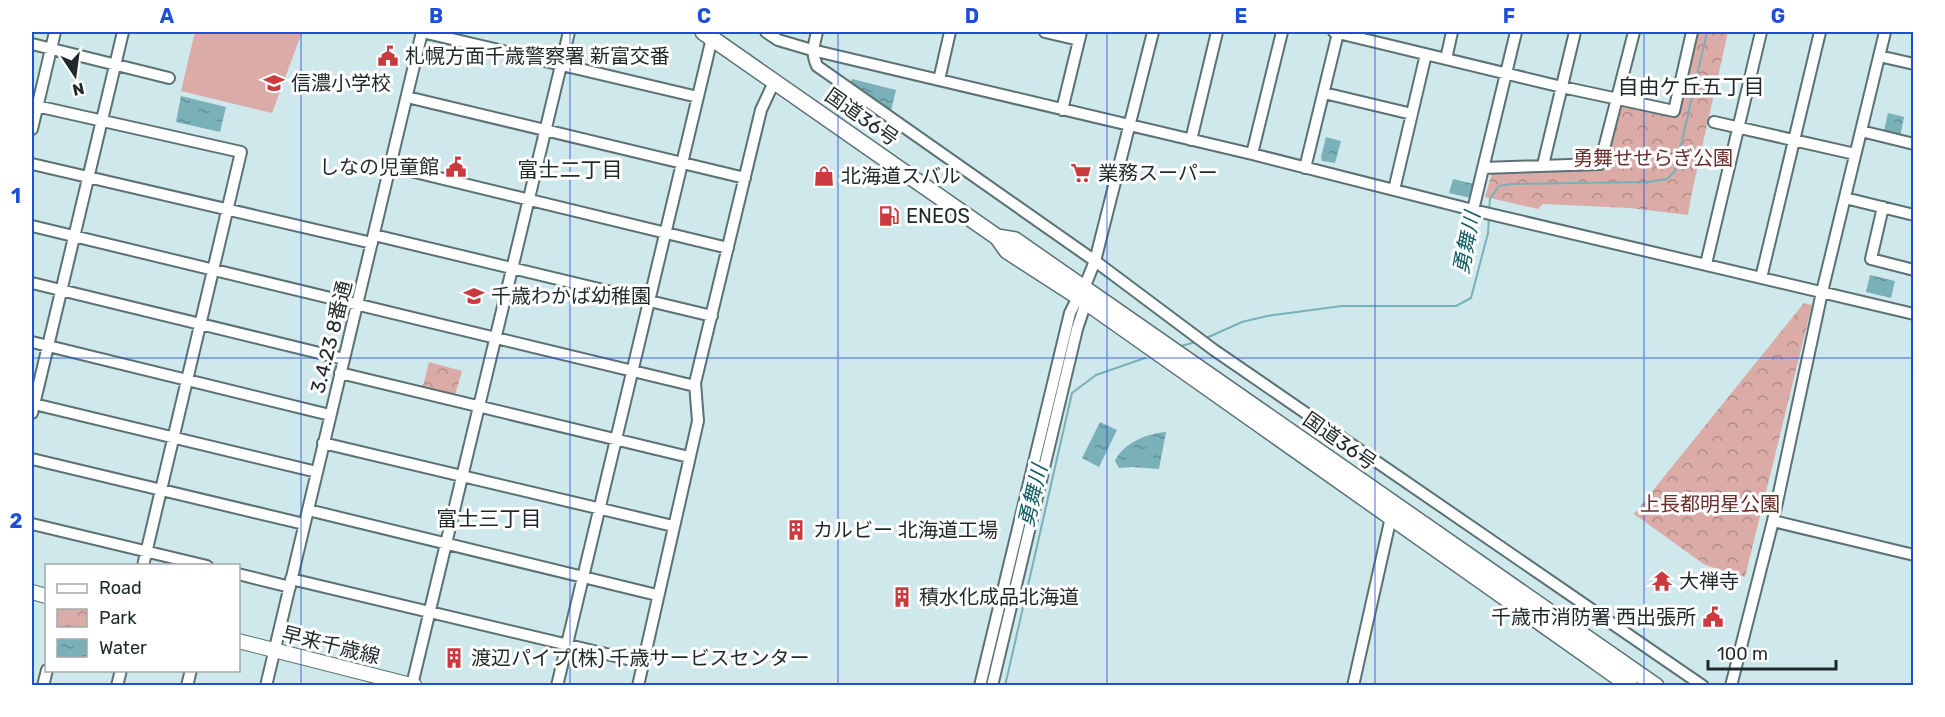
<svg xmlns="http://www.w3.org/2000/svg" width="1945" height="717" font-family="Rubik,'Noto Sans JP',sans-serif">
	<defs>
		<pattern id="park-crowns" width="20" height="18" patternUnits="userSpaceOnUse" patternTransform="scale(1.5)"><rect width="20" height="18" fill="#daaba7"/><path d="M2 6a3 3 0 1 1 6 0M12 15a3 3 0 1 1 6 0" fill="none" stroke="#b08b88"/></pattern>
		<pattern id="water-ripples" width="26" height="14" patternUnits="userSpaceOnUse" patternTransform="scale(1.5)"><rect width="26" height="14" fill="#7ab0b8"/><path d="M2 4q2-2 4 0t4 0M15 11q2-2 4 0t4 0" fill="none" stroke="#638f96"/></pattern>
	</defs>
	<rect width="100%" height="100%" fill="#cfe8eb"/>
	<path fill="#daaba7" d="M 195,32 L 302,32 L 272,113 L 181,91 Z"/>
	<path fill="url(#park-crowns)" d="M 1698,32 L 1728,32 L 1692,192 L 1688,215 L 1630,208 L 1543,204 L 1538,209 L 1485,197 L 1492,173 L 1604,168 L 1621,104 L 1679,116 Z
		M 1804,303 L 1812,305 L 1745,577 L 1705,565 L 1634,514 Z
		M 429,362 L 462,371 L 455,395 L 423,386 Z"/>
	<path fill="url(#water-ripples)" d="M 852,79 L 896,90 L 891,111 L 851,84 Z
		M 181,96 L 226,107 L 220,132 L 176,122 Z
		M 1888,113 L 1904,117 L 1900,138 L 1883,135 Z
		M 1326,137 L 1341,141 L 1335,163 L 1322,161 L 1321,157 Z
		M 1453,179 L 1474,184 L 1471,198 L 1449,193 Z
		M 1870,275 L 1895,281 L 1891,298 L 1866,292 Z
		M 1100,422 L 1117,430 L 1099,467 L 1082,458 Z
		M 1166,432 L 1159,469 L 1132,467 L 1119,468 L 1115,461 C 1123,443 1148,433 1166,432 Z"/>
	<g fill="none" stroke-linecap="round" stroke-linejoin="round">
		<path stroke="#7ab0b8" stroke-width="2" d="M 1489,211 L 1490,199 L 1499,186 L 1511,184 L 1649,182 L 1667,179 L 1675,171 L 1707,32
			M 1204,339 L 1242,322 L 1267,316 L 1342,306 L 1456,306 L 1471,298 L 1488,233 L 1489,217
			M 1181,346 L 1196,342
			M 1005,686 L 1072,393 L 1096,375 L 1145,358"/>
		<g stroke="#5b7174" stroke-width="14">
			<path id="minor" d="M 422,32 L 698,97
				M 766,32 L 778,40 L 812,50 L 1252,154 L 1473,210 L 1914,314
				M 817,32 C 814,45 811,53 817,66 L 1095,261 L 1214,350 L 1703,686
				M 1045,32 L 1079,40
				M 1334,32 L 1562,87 L 1674,111 L 1692,32
				M 32,44 L 169,78
				M 1879,56 L 1914,64
				M 1446,59 L 1452,32
				M 939,80 L 950,32
				M 1324,93 L 1412,114
				M 407,97 L 745,178
				M 32,105 L 241,152 L 143,566
				M 1062,110 L 1081,32
				M 1714,122 L 1855,154
				M 32,129 L 55,32
				M 1861,131 L 1914,144
				M 1191,140 L 1217,32
				M 1252,154 L 1282,32
				M 32,164 L 372,243
				M 1543,165 L 1575,32
				M 390,166 L 728,248
				M 1305,168 L 1338,33
				M 1483,168 L 1600,164 L 1634,32
				M 1394,190 L 1426,54
				M 1845,198 L 1914,215
				M 1883,207 L 1871,259 L 1914,270
				M 1473,210 L 1516,32
				M 32,226 L 695,386
				M 374,235 L 712,316
				M 1706,264 L 1761,32
				M 1761,278 L 1820,32
				M 32,283 L 344,359
				M 32,342 L 330,415
				M 340,373 L 689,457
				M 34,404 L 317,472
				M 32,413 L 123,32
				M 323,443 L 673,526
				M 32,459 L 304,524
				M 308,510 L 657,595
				M 1773,521 L 1914,555
				M 32,524 L 207,566
				M 238,574 L 290,587
				M 291,579 L 644,663
				M 412,685 L 569,32
				M 43,686 L 47,670
				M 117,686 L 121,670
				M 187,686 L 191,670
				M 266,686 L 422,32
				M 557,686 L 712,38
				M 638,686 L 698,421 L 695,383 L 761,110 L 774,82
				M 980,686 L 1070,313 L 1080,293
				M 992,686 L 1077,329 L 1086,302 L 1084,288 L 1095,261 L 1153,32
				M 1353,686 L 1391,517 L 1396,513
				M 1731,686 L 1773,521 L 1822,292 L 1885,32"/>
		</g>
		<g stroke="#5b7174" stroke-width="16">
			<path id="major" d="M 32,592 L 46,596
				M 238,641 L 415,686"/>
		</g>
		<g stroke="#5b7174" stroke-width="18">
			<path id="highway" d="M 703,32 L 997,237 L 1007,251 L 1086,302 L 1630,686
				M 997,237 L 1015,240 L 1656,686"/>
		</g>
		<use href="#minor" stroke="#fff" stroke-width="10"/>
		<use href="#major" stroke="#fff" stroke-width="14"/>
		<use href="#highway" stroke="#fff" stroke-width="15"/>
	</g>
	<path fill="none" stroke="#1d4ed8" stroke-width="1.5" stroke-opacity="0.55" d="M 301,32 L 301,686M 570,32 L 570,686M 838,32 L 838,686M 1107,32 L 1107,686M 1375,32 L 1375,686M 1644,32 L 1644,686M 32,358 L 1914,358"/>
	<defs>
		<g id="civic-bare" transform="scale(1.62)"><path d="M-.6-6.5H3V-4.5H.6V-3L4-1V1h2V6H-6V1h2V-1L-.6-3ZM-1.2 2.5V6h2.4V2.5Z" fill="#ca3a3f" stroke="#fff" stroke-width="2.5" paint-order="stroke"/></g>
		<g id="school-bare" transform="scale(1.62)"><path d="M0-5L7-2L0 1L-7-2ZM-4 1L0 2.5L4 1V4Q0 6-4 4Z" fill="#ca3a3f" stroke="#fff" stroke-width="2.5" paint-order="stroke"/></g>
		<g id="supermarket-bare" transform="scale(1.62)"><path d="M-6-5.5h2.5l.6 2H6L4.5 2H-2.5L-4.4-4H-6ZM-1.5 3.2a1.3 1.3 0 1 0 .1 0ZM3 3.2a1.3 1.3 0 1 0 .1 0Z" fill="#ca3a3f" stroke="#fff" stroke-width="2.5" paint-order="stroke"/></g>
		<g id="shop-bare" transform="scale(1.62)"><path d="M-5-2.5h2.3a2.7 3.5 0 0 1 5.4 0H5L5.5 6h-11ZM-1.5-2.5h3a1.5 2.3 0 0 0-3 0Z" fill="#ca3a3f" stroke="#fff" stroke-width="2.5" paint-order="stroke"/></g>
		<g id="fuel-bare" transform="scale(1.62)"><path d="M-5.5-6h7V0h2V4h1.3V-2.5L3-4.5l.8-.8L6-3V5H2.5V1h-1V6h-7ZM-4.2-4.7v3.2H.2V-4.7Z" fill="#ca3a3f" stroke="#fff" stroke-width="2.5" paint-order="stroke"/></g>
		<g id="building-bare" transform="scale(1.62)"><path d="M-4-6H4V6H1V3H-1V6H-4ZM-2.5-4.3h1.7v1.8h-1.7ZM.8-4.3h1.7v1.8H.8ZM-2.5-1h1.7V.8h-1.7ZM.8-1h1.7V.8H.8Z" fill="#ca3a3f" stroke="#fff" stroke-width="2.5" paint-order="stroke"/></g>
		<g id="temple-bare" transform="scale(1.62)"><path d="M0-6L5-2H3V0L6.5 2.5H4V6H1.5V3h-3V6H-4V2.5H-6.5L-3 0V-2H-5Z" fill="#ca3a3f" stroke="#fff" stroke-width="2.5" paint-order="stroke"/></g>
	</defs>
	<g fill-rule="evenodd">
		<use href="#civic-bare" x="388" y="56"/>
		<use href="#school-bare" x="274" y="83"/>
		<use href="#civic-bare" x="456" y="167"/>
		<use href="#supermarket-bare" x="1081" y="173"/>
		<use href="#shop-bare" x="824" y="176"/>
		<use href="#fuel-bare" x="889" y="216"/>
		<use href="#school-bare" x="474" y="296"/>
		<use href="#building-bare" x="796" y="530"/>
		<use href="#temple-bare" x="1662" y="581"/>
		<use href="#building-bare" x="902" y="597"/>
		<use href="#civic-bare" x="1713" y="617"/>
		<use href="#building-bare" x="454" y="658"/>
	</g>
	<g text-anchor="middle" stroke-width="6" stroke-linejoin="round" paint-order="stroke">
		<g font-size="20" fill="#1f292a" stroke="#fff" text-anchor="start">
			<text x="405" y="63">札幌方面千歳警察署 新富交番</text>
			<text x="291" y="90">信濃小学校</text>
			<text x="439" y="174" text-anchor="end">しなの児童館</text>
			<text x="1098" y="180">業務スーパー</text>
			<text x="841" y="183">北海道スバル</text>
			<text x="906" y="223">ENEOS</text>
			<text x="491" y="303">千歳わかば幼稚園</text>
			<text x="813" y="537">カルビー 北海道工場</text>
			<text x="1679" y="588">大禅寺</text>
			<text x="919" y="604">積水化成品北海道</text>
			<text x="1696" y="624" text-anchor="end">千歳市消防署 西出張所</text>
			<text x="471" y="665">渡辺パイプ(株) 千歳サービスセンター</text>
		</g>
		<g font-size="20" fill="#1f292a" stroke="#fff">
			<text transform="translate(862 117) rotate(35)" y="7">国道36号</text>
			<text transform="translate(331 337) rotate(-76)" y="7">3.4.23 8番通</text>
			<text transform="translate(1340 441) rotate(35)" y="7">国道36号</text>
			<text transform="translate(331 645) rotate(14)" y="7">早来千歳線</text>
		</g>
		<g font-size="20" fill="#6a2e2c" stroke="#fff">
			<text x="1653" y="165">勇舞せせらぎ公園</text>
			<text x="1710" y="511">上長都明星公園</text>
		</g>
		<g font-size="21" fill="#1f292a" stroke="#fff">
			<text x="1691" y="94">自由ケ丘五丁目</text>
			<text x="570" y="177">富士二丁目</text>
			<text x="489" y="526">富士三丁目</text>
		</g>
		<g font-size="21" font-style="italic" fill="#0e5b64" stroke="#fff">
			<text transform="translate(1467 243) rotate(-79)" y="7">勇舞川</text>
			<text transform="translate(1033 496) rotate(-77)" y="7">勇舞川</text>
		</g>
	</g>
	<rect width="1945" height="717" fill="none" stroke="#ffffff" stroke-width="66"/>
	<rect x="45" y="564" width="195" height="108" fill="#ffffff" stroke="#a5a9aa" stroke-width="1.5"/>
	<rect x="57" y="584" width="30" height="9" fill="#ffffff" stroke="#a5a9aa" stroke-width="1.5"/>
	<text x="99" y="594" font-size="18" fill="#1f292a">Road</text>
	<rect x="57" y="609" width="30" height="18" fill="url(#park-crowns)" stroke="#a5a9aa" stroke-width="1.5"/>
	<text x="99" y="624" font-size="18" fill="#1f292a">Park</text>
	<rect x="57" y="639" width="30" height="18" fill="url(#water-ripples)" stroke="#a5a9aa" stroke-width="1.5"/>
	<text x="99" y="654" font-size="18" fill="#1f292a">Water</text>
	<g transform="translate(75 75) rotate(167)" stroke="#ffffff" stroke-width="4.5" paint-order="stroke">
	<path d="M0-4.5L10 22L0 15L-10 22Z" fill="#1f292a"/>
	<text y="-9" font-size="16" font-weight="bold" text-anchor="middle" fill="#1f292a">N</text>
	</g>
	<path d="M1708 660v9h128v-9" fill="none" stroke="#1f292a" stroke-width="3"/>
	<text x="1717" y="660" font-size="18" fill="#1f292a" stroke="#ffffff" stroke-width="4.5" paint-order="stroke">100 m</text>
	<rect x="33" y="33" width="1879" height="651" fill="none" stroke="#1d4ed8" stroke-width="2"/>
	<g font-size="20" text-anchor="middle" font-weight="bold" fill="#1d4ed8">
		<text x="167" y="23">A</text>
		<text x="436" y="23">B</text>
		<text x="704" y="23">C</text>
		<text x="972" y="23">D</text>
		<text x="1241" y="23">E</text>
		<text x="1509" y="23">F</text>
		<text x="1778" y="23">G</text>
		<text x="16" y="203">1</text>
		<text x="16" y="528">2</text>
	</g>
</svg>
